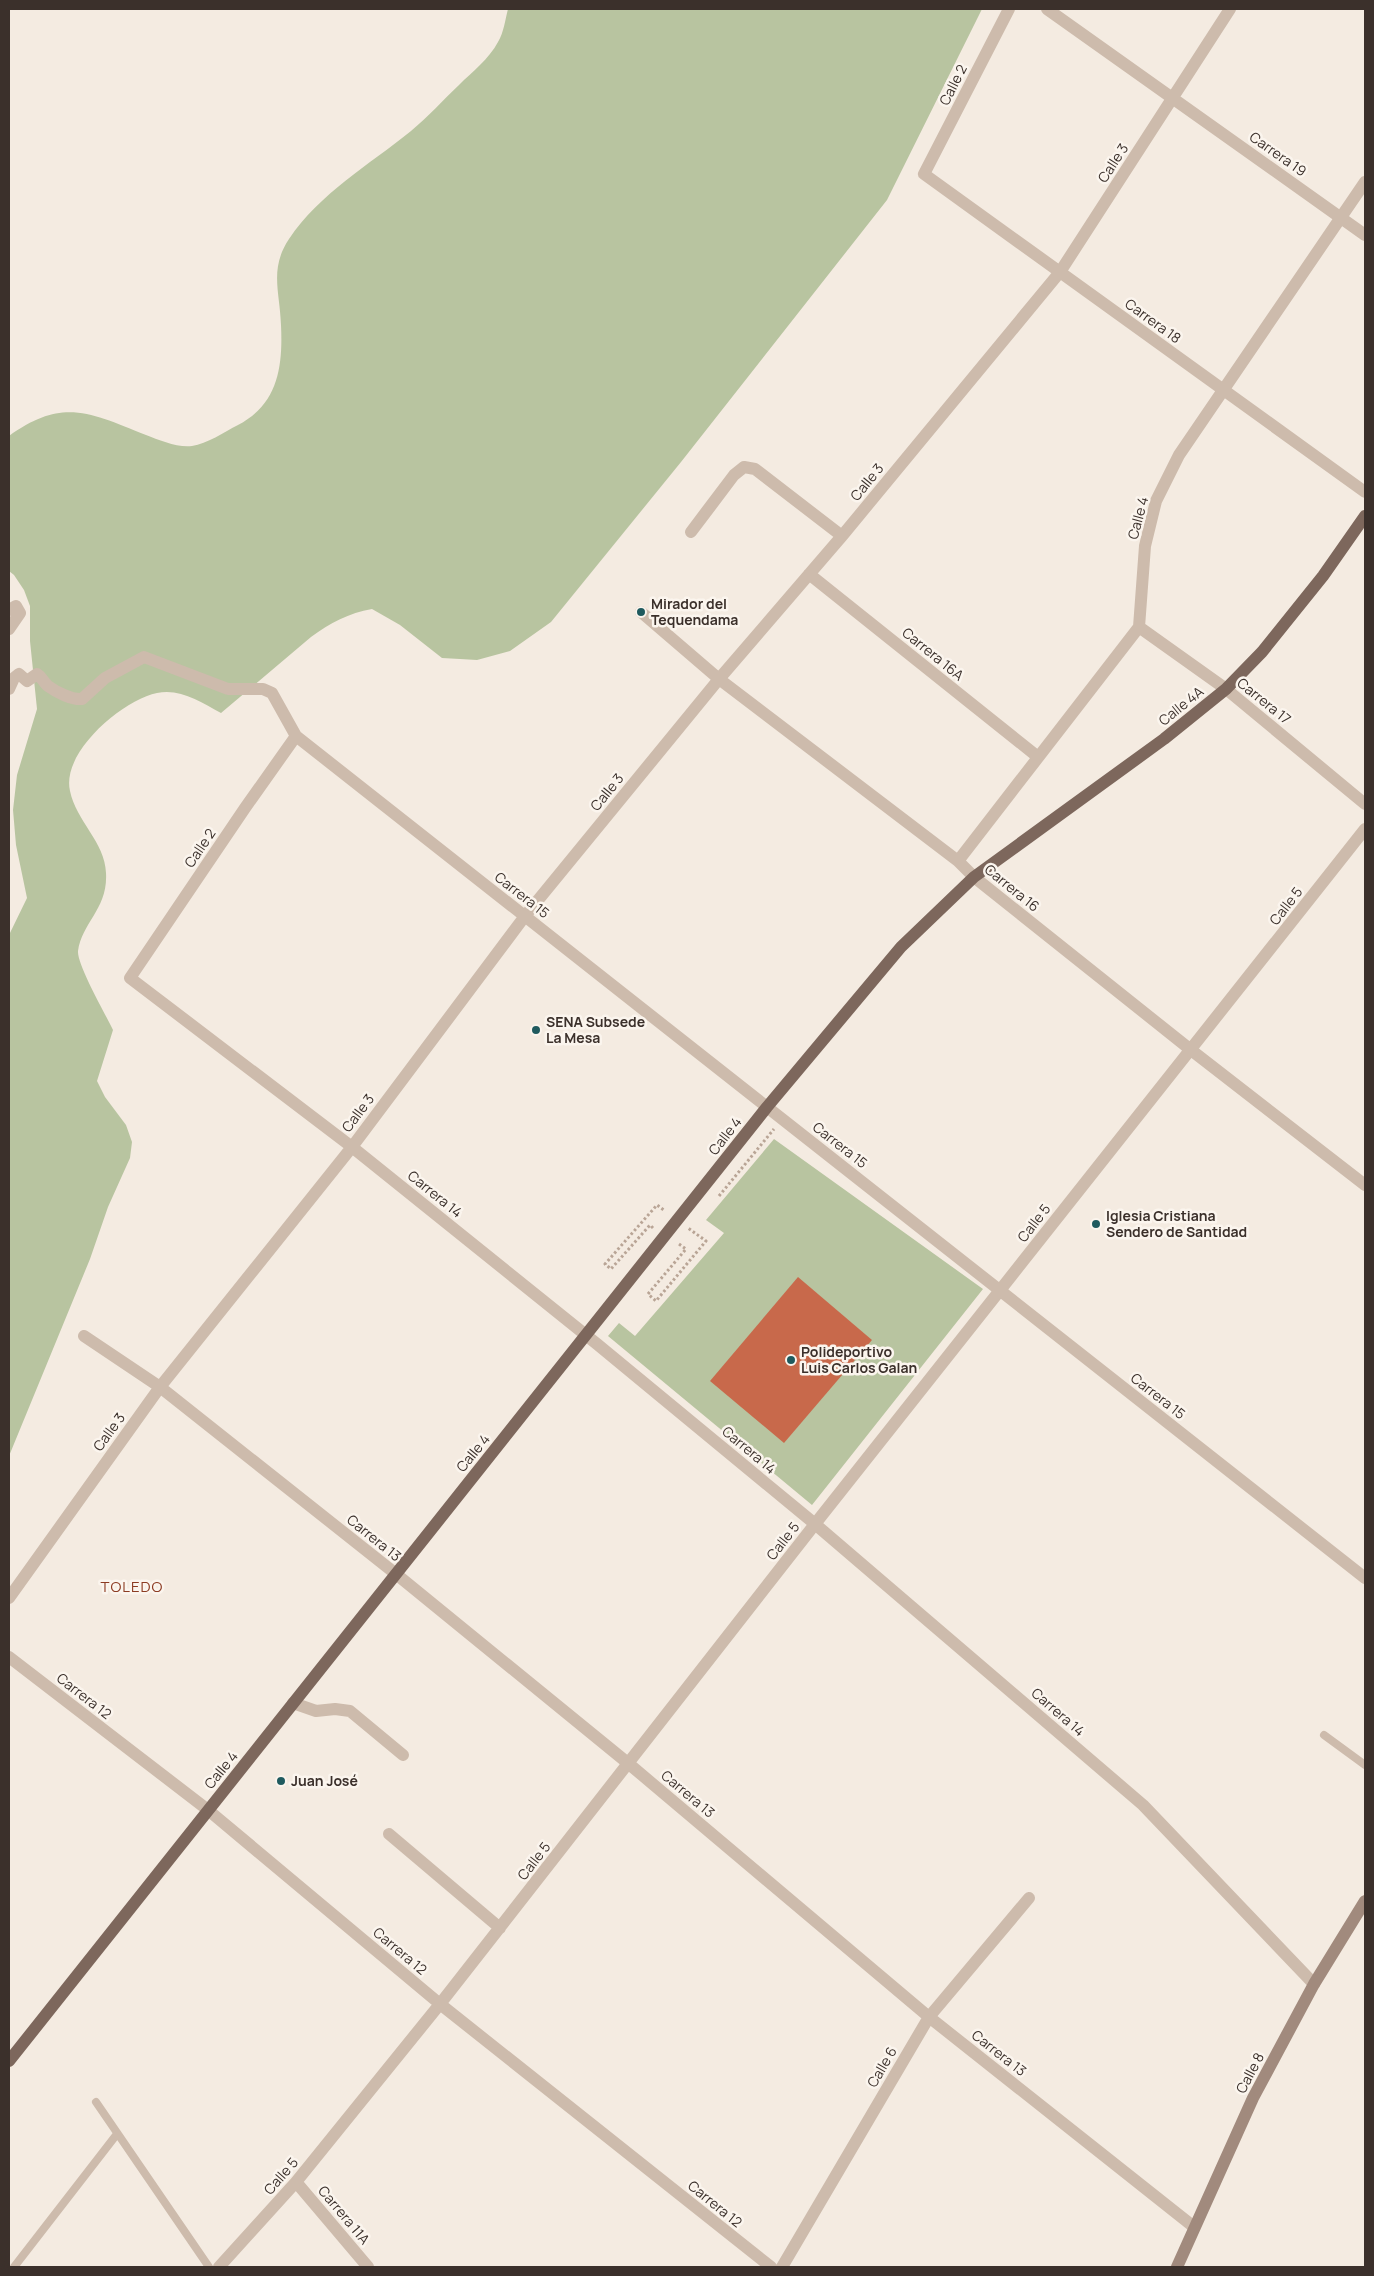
<svg xmlns="http://www.w3.org/2000/svg" width="1374" height="2276" font-family="Manrope,sans-serif">
	<rect width="100%" height="100%" fill="#f4ebe1"/>
	<path fill="#b8c4a0" d="M 508,9 L 982,9 L 887,200 L 681,462 L 551,622 L 510,651 L 477,660 L 460,659 L 442,658 L 400,625 L 372,609 C 349,613 330,623 311,637 L 221,713 C 201,702 180,688 157,693 C 123,700 61,752 70,791 C 76,821 105,842 106,873 C 108,909 82,922 78,951 C 77,965 106,1015 113,1030 L 97,1081 L 105,1097 L 126,1125 L 132,1142 L 130,1158 L 108,1207 L 90,1259 L 9,1456 L 9,935 L 27,898 L 16,845 L 13,810 L 17,775 L 37,709 L 30,641 L 30,606 L 24,590 L 14,575 L 9,571 L 9,436 C 63,397 90,413 146,435 C 159,440 178,448 192,446 C 207,444 224,432 238,425 C 278,404 283,367 281,325 C 280,292 269,269 289,239 C 320,193 369,165 411,131 C 428,117 443,100 459,85 C 472,72 489,59 498,42 C 504,32 505,20 508,9 Z
		M 774,1139 L 983,1289 L 812,1505 L 608,1336 L 619,1323 L 635,1336 L 724,1233 L 706,1220 Z"/>
	<path fill="#c8694b" d="M 798,1277 L 872,1340 L 784,1443 L 710,1381 Z"/>
	<g fill="none" stroke-linecap="round" stroke-linejoin="round">
		<path stroke="#b9a596" stroke-width="3" stroke-dasharray="2.5 2.5" stroke-linecap="butt" d="M 719,1196 L 774,1129
			M 653,1228 L 650,1225 L 611,1269 L 605,1264 L 657,1205 L 665,1211
			M 679,1244 L 686,1249 L 648,1294 L 656,1301 L 706,1241 L 688,1228"/>
		<path stroke="#cdbbac" stroke-width="8" d="M 1324,1735 L 1365,1765
			M 96,2102 L 209,2267
			M 14,2267 L 117,2134"/>
		<path stroke="#cdbbac" stroke-width="12" d="M 1009,9 L 924,174 L 1365,492
			M 1047,9 L 1365,235
			M 691,532 L 734,475 L 744,467 L 755,469 L 842,536
			M 809,574 L 1038,757
			M 9,610 L 16,606 L 20,613 L 9,629
			M 641,612 L 719,679 L 958,861 L 974,877 L 1191,1050 L 1365,1185
			M 1139,627 L 1226,689 L 1365,804
			M 9,689 L 14,678 L 19,674 L 27,681 L 37,674 C 42,677 43,682 48,686 C 56,692 72,700 82,699 L 105,678 L 144,657 L 228,689 L 263,689 L 272,693 L 296,736 L 1365,1578
			M 296,736 L 245,808 L 130,978 L 352,1147 L 597,1344 L 815,1524 L 1143,1805 L 1314,1984
			M 958,861 L 1139,627 L 1145,546 L 1156,501 L 1179,455 L 1365,182
			M 84,1336 L 160,1387 L 396,1574 L 629,1764 L 929,2017 L 1194,2227
			M 9,1598 L 160,1387 L 352,1147 L 525,916 L 719,679 L 842,536 L 1060,272 L 1230,9
			M 9,1657 L 208,1810 L 440,2004 L 771,2267
			M 293,1703 L 316,1711 L 335,1709 L 350,1711 L 403,1755
			M 389,1834 L 500,1928
			M 296,2182 L 368,2267
			M 219,2267 L 296,2182 L 440,2004 L 815,1524 L 1365,829
			M 782,2267 L 929,2017 L 1029,1898"/>
		<path stroke="#a18a7d" stroke-width="12" d="M 1177,2267 L 1253,2098 L 1314,1984 L 1365,1901"/>
		<path stroke="#7d675c" stroke-width="12" d="M 9,2061 L 767,1107 L 901,947 L 974,877 L 1164,739 L 1226,689 L 1262,652 L 1323,576 L 1365,516"/>
	</g>
	<g fill="#1f5a5e" stroke="#fbf5ee" stroke-width="2">
		<circle cx="641" cy="612" r="5"/>
		<circle cx="536" cy="1030" r="5"/>
		<circle cx="1096" cy="1224" r="5"/>
		<circle cx="791" cy="1360" r="5"/>
		<circle cx="281" cy="1781" r="5"/>
	</g>
	<g text-anchor="middle" stroke-width="5" stroke-linejoin="round" paint-order="stroke">
		<g font-size="14" fill="#3b302b" stroke="#fbf5ee">
			<text transform="translate(953 85) rotate(-63)" y="5">Calle 2</text>
			<text transform="translate(1278 154) rotate(35)" y="5">Carrera 19</text>
			<text transform="translate(1113 163) rotate(-57)" y="5">Calle 3</text>
			<text transform="translate(1153 321) rotate(36)" y="5">Carrera 18</text>
			<text transform="translate(867 482) rotate(-51)" y="5">Calle 3</text>
			<text transform="translate(1138 518) rotate(-75)" y="5">Calle 4</text>
			<text transform="translate(933 654) rotate(39)" y="5">Carrera 16A</text>
			<text transform="translate(1264 701) rotate(39)" y="5">Carrera 17</text>
			<text transform="translate(1181 706) rotate(-39)" y="5">Calle 4A</text>
			<text transform="translate(607 792) rotate(-51)" y="5">Calle 3</text>
			<text transform="translate(200 848) rotate(-56)" y="5">Calle 2</text>
			<text transform="translate(1012 888) rotate(39)" y="5">Carrera 16</text>
			<text transform="translate(522 895) rotate(38)" y="5">Carrera 15</text>
			<text transform="translate(1286 906) rotate(-52)" y="5">Calle 5</text>
			<text transform="translate(358 1113) rotate(-53)" y="5">Calle 3</text>
			<text transform="translate(725 1136) rotate(-52)" y="5">Calle 4</text>
			<text transform="translate(840 1145) rotate(38)" y="5">Carrera 15</text>
			<text transform="translate(435 1194) rotate(39)" y="5">Carrera 14</text>
			<text transform="translate(1034 1223) rotate(-52)" y="5">Calle 5</text>
			<text transform="translate(1158 1396) rotate(38)" y="5">Carrera 15</text>
			<text transform="translate(109 1432) rotate(-54)" y="5">Calle 3</text>
			<text transform="translate(749 1450) rotate(40)" y="5">Carrera 14</text>
			<text transform="translate(473 1453) rotate(-51)" y="5">Calle 4</text>
			<text transform="translate(374 1538) rotate(39)" y="5">Carrera 13</text>
			<text transform="translate(783 1541) rotate(-52)" y="5">Calle 5</text>
			<text transform="translate(84 1696) rotate(38)" y="5">Carrera 12</text>
			<text transform="translate(1058 1712) rotate(41)" y="5">Carrera 14</text>
			<text transform="translate(221 1770) rotate(-51)" y="5">Calle 4</text>
			<text transform="translate(688 1794) rotate(40)" y="5">Carrera 13</text>
			<text transform="translate(534 1861) rotate(-52)" y="5">Calle 5</text>
			<text transform="translate(400 1951) rotate(40)" y="5">Carrera 12</text>
			<text transform="translate(999 2053) rotate(38)" y="5">Carrera 13</text>
			<text transform="translate(882 2067) rotate(-60)" y="5">Calle 6</text>
			<text transform="translate(1250 2073) rotate(-62)" y="5">Calle 8</text>
			<text transform="translate(281 2176) rotate(-49)" y="5">Calle 5</text>
			<text transform="translate(715 2204) rotate(39)" y="5">Carrera 12</text>
			<text transform="translate(344 2215) rotate(50)" y="5">Carrera 11A</text>
		</g>
		<g font-size="14" font-weight="bold" fill="#3b302b" stroke="#fbf5ee" text-anchor="start">
			<text x="651" y="609">Mirador del<tspan x="651" dy="16">Tequendama</tspan></text>
			<text x="546" y="1027">SENA Subsede<tspan x="546" dy="16">La Mesa</tspan></text>
			<text x="1106" y="1221">Iglesia Cristiana<tspan x="1106" dy="16">Sendero de Santidad</tspan></text>
			<text x="801" y="1357">Polideportivo<tspan x="801" dy="16">Luis Carlos Galan</tspan></text>
			<text x="291" y="1786">Juan José</text>
		</g>
		<g font-size="15" letter-spacing="1" fill="#8c3b22" stroke="#fbf5ee">
			<text x="132" y="1592">TOLEDO</text>
		</g>
	</g>
	<rect width="1374" height="2276" fill="none" stroke="#3b302b" stroke-width="20"/>
</svg>
